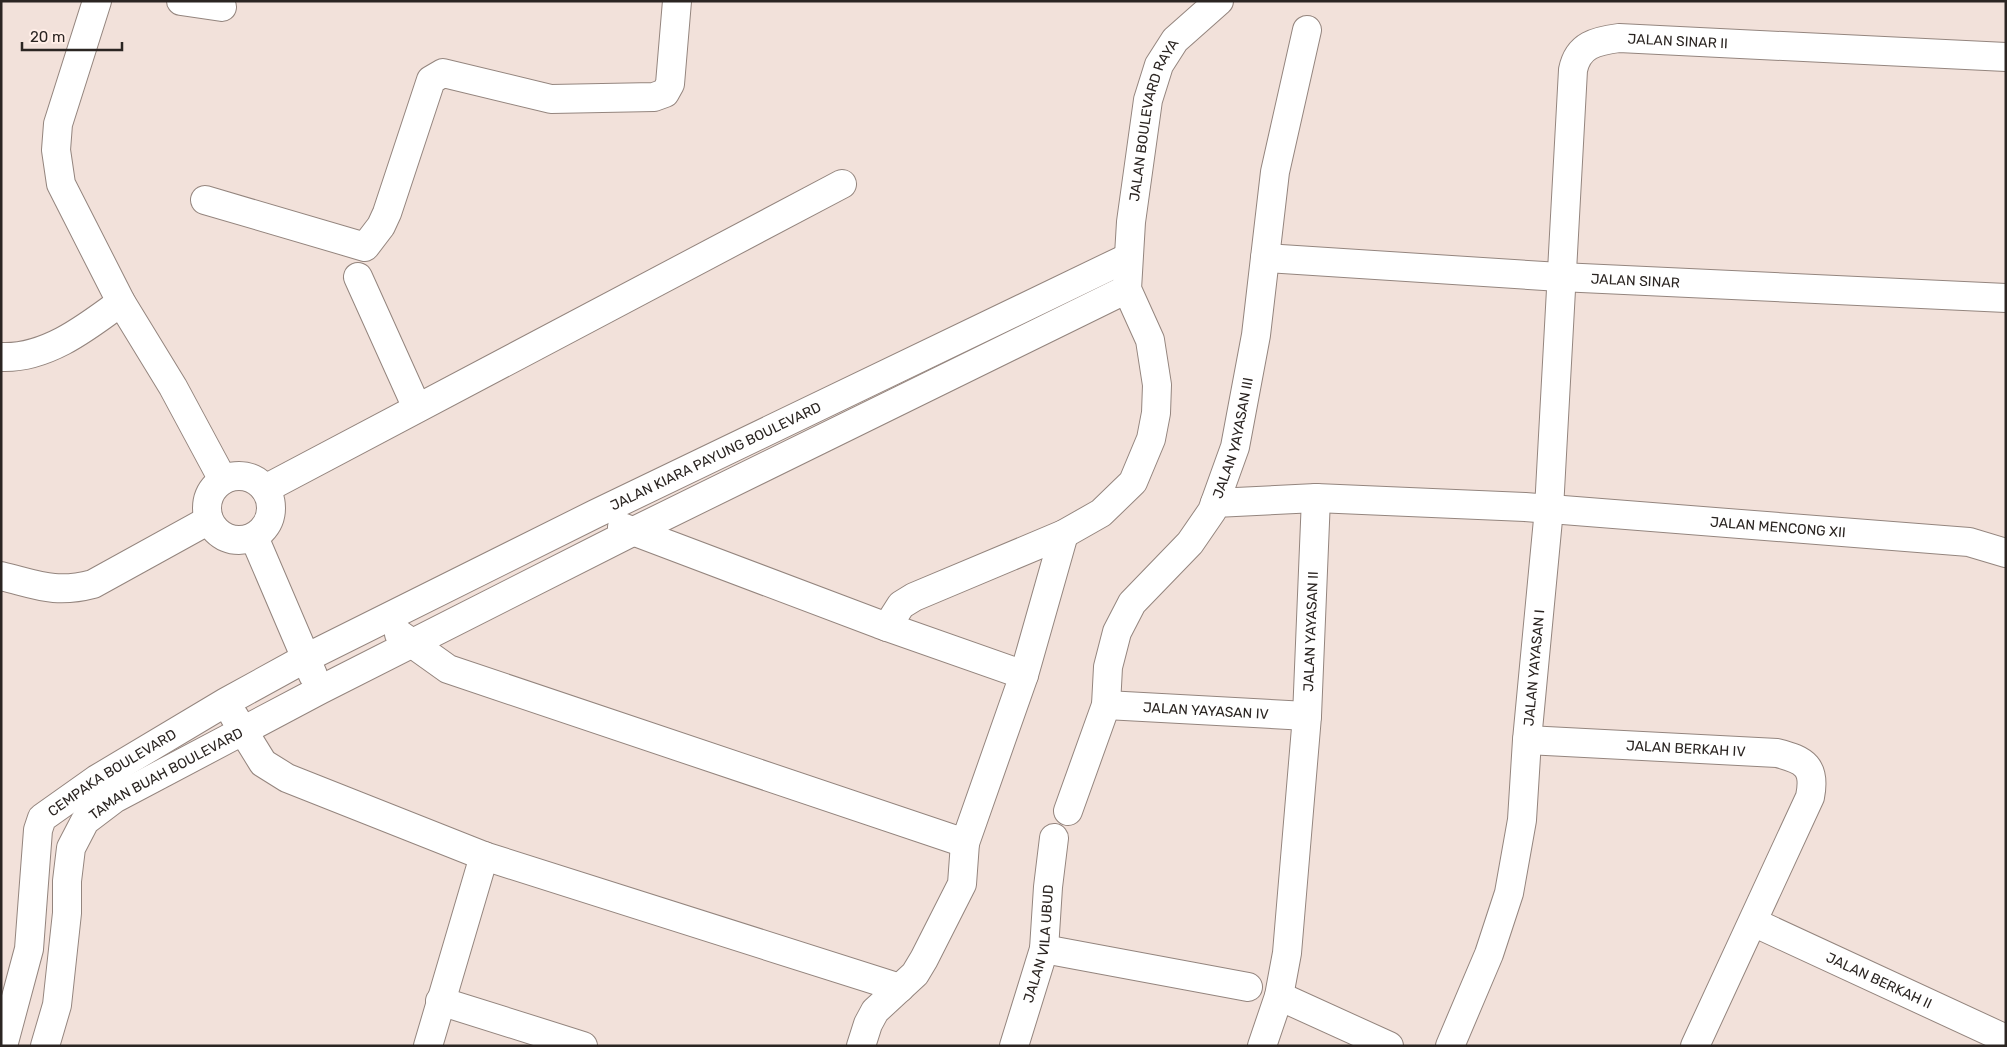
<svg xmlns="http://www.w3.org/2000/svg" width="2007" height="1047" font-family="Rubik,sans-serif">
	<rect width="100%" height="100%" fill="#f2e1da"/>
	<g fill="none" stroke-linecap="round" stroke-linejoin="round">
		<g stroke="#94857e" stroke-width="30">
			<g id="minor">
				<path d="M 97,1 L 58,124 L 56,150 L 61,184 L 121,302 L 173,387 L 223,480"/>
				<path d="M 181,1 L 222,7"/>
				<path d="M 205,200 L 365,247 L 381,226 L 387,213 L 431,80 L 443,73 L 551,99 L 654,97 L 665,93 L 670,84 L 677,1"/>
				<path id="s1" d="M 1265,258 L 1560,277 L 2006,298"/>
				<path d="M 358,277 L 417,408"/>
				<path d="M 1,357 C 46,359 86,328 121,302"/>
				<circle cx="239" cy="508" r="32"/>
				<path d="M 265,489 L 842,184"/>
				<path id="s2" d="M 1215,503 L 1316,498 L 1525,507 L 1969,542 L 2006,553"/>
				<path d="M 622,527 L 879,624 L 1024,675"/>
				<path d="M 254,537 L 313,675"/>
				<path d="M 1,576 C 38,585 55,594 93,584 L 209,520"/>
				<path id="s3" d="M 887,627 L 901,605 L 914,597 L 1064,534 L 1101,513 L 1133,482 L 1151,439 L 1156,413 L 1157,385 L 1150,340 L 1127,289 L 1131,222 L 1148,100 L 1159,65 L 1175,40 L 1219,1"/>
				<path d="M 399,634 L 448,669 L 965,843 L 1024,675 L 1064,534"/>
				<path id="s4" d="M 1106,705 L 1307,716"/>
				<path d="M 234,716 L 263,763 L 287,778 L 484,856 L 900,988"/>
				<path id="s5" d="M 1527,740 L 1777,753 C 1805,760 1816,767 1810,797 L 1695,1046"/>
				<path id="s6" d="M 1068,811 L 1106,705 L 1108,667 L 1117,632 L 1132,603 L 1190,543 L 1212,511 L 1235,447 L 1256,335 L 1275,172 L 1307,30"/>
				<path id="s7" d="M 1753,922 L 2006,1039"/>
				<path d="M 1044,949 L 1248,987"/>
				<path d="M 1279,996 L 1389,1046"/>
				<path d="M 440,1001 L 583,1046"/>
				<path id="s8" d="M 3,1046 L 29,949 L 38,830 L 42,818 L 97,779 L 226,702 L 306,658 L 595,514 L 1127,258"/>
				<path id="s9" d="M 45,1046 L 57,1005 L 67,913 L 67,881 L 71,848 L 85,821 L 114,799 L 320,690 L 632,532 L 1127,289"/>
				<path d="M 428,1046 L 484,856"/>
				<path d="M 861,1046 L 868,1024 L 875,1011 L 915,974 L 924,959 L 962,884 L 965,843"/>
				<path id="s10" d="M 1014,1046 L 1044,949 L 1048,887 L 1054,838"/>
				<path id="s11" d="M 1262,1046 L 1279,996 L 1287,953 L 1307,716 L 1316,498"/>
				<path id="s12" d="M 1450,1046 L 1489,954 L 1509,893 L 1522,820 L 1527,740 L 1549,509 L 1573,70 C 1578,45 1596,41 1619,38 L 2006,57"/>
			</g>
		</g>
		<use href="#minor" stroke="#fff" stroke-width="28"/>
	</g>
	<g text-anchor="middle" stroke-width="4" stroke-linejoin="round" paint-order="stroke">
		<g font-size="14" fill="#2b2522" stroke="#ffeee7">
			<text dy="5" stroke="none"><textPath href="#s12" startOffset="1110">JALAN SINAR II</textPath></text>
			<text dy="5" stroke="none"><textPath href="#s3" startOffset="666">JALAN BOULEVARD RAYA</textPath></text>
			<text dy="5" stroke="none"><textPath href="#s1" startOffset="371">JALAN SINAR</textPath></text>
			<text dy="5" stroke="none"><textPath href="#s6" startOffset="418">JALAN YAYASAN III</textPath></text>
			<text dy="5" stroke="none"><textPath href="#s8" startOffset="998">JALAN KIARA PAYUNG BOULEVARD</textPath></text>
			<text dy="5" stroke="none"><textPath href="#s2" startOffset="564">JALAN MENCONG XII</textPath></text>
			<text dy="5" stroke="none"><textPath href="#s11" startOffset="419">JALAN YAYASAN II</textPath></text>
			<text dy="5" stroke="none"><textPath href="#s12" startOffset="391">JALAN YAYASAN I</textPath></text>
			<text dy="5" stroke="none"><textPath href="#s4" startOffset="100">JALAN YAYASAN IV</textPath></text>
			<text dy="5" stroke="none"><textPath href="#s5" startOffset="159">JALAN BERKAH IV</textPath></text>
			<text dy="5" stroke="none"><textPath href="#s8" startOffset="316">CEMPAKA BOULEVARD</textPath></text>
			<text dy="5" stroke="none"><textPath href="#s9" startOffset="325">TAMAN BUAH BOULEVARD</textPath></text>
			<text dy="5" stroke="none"><textPath href="#s10" startOffset="106">JALAN VILA UBUD</textPath></text>
			<text dy="5" stroke="none"><textPath href="#s7" startOffset="139">JALAN BERKAH II</textPath></text>
		</g>
	</g>
	<rect width="2007" height="1047" fill="none" stroke="#2b2522" stroke-width="5"/>
	<path d="M22 42v8h100v-8" fill="none" stroke="#2b2522" stroke-width="2.5"/>
	<text x="30" y="42" font-size="15" fill="#2b2522" stroke="#ffeee7" stroke-width="4" paint-order="stroke">20 m</text>
</svg>
